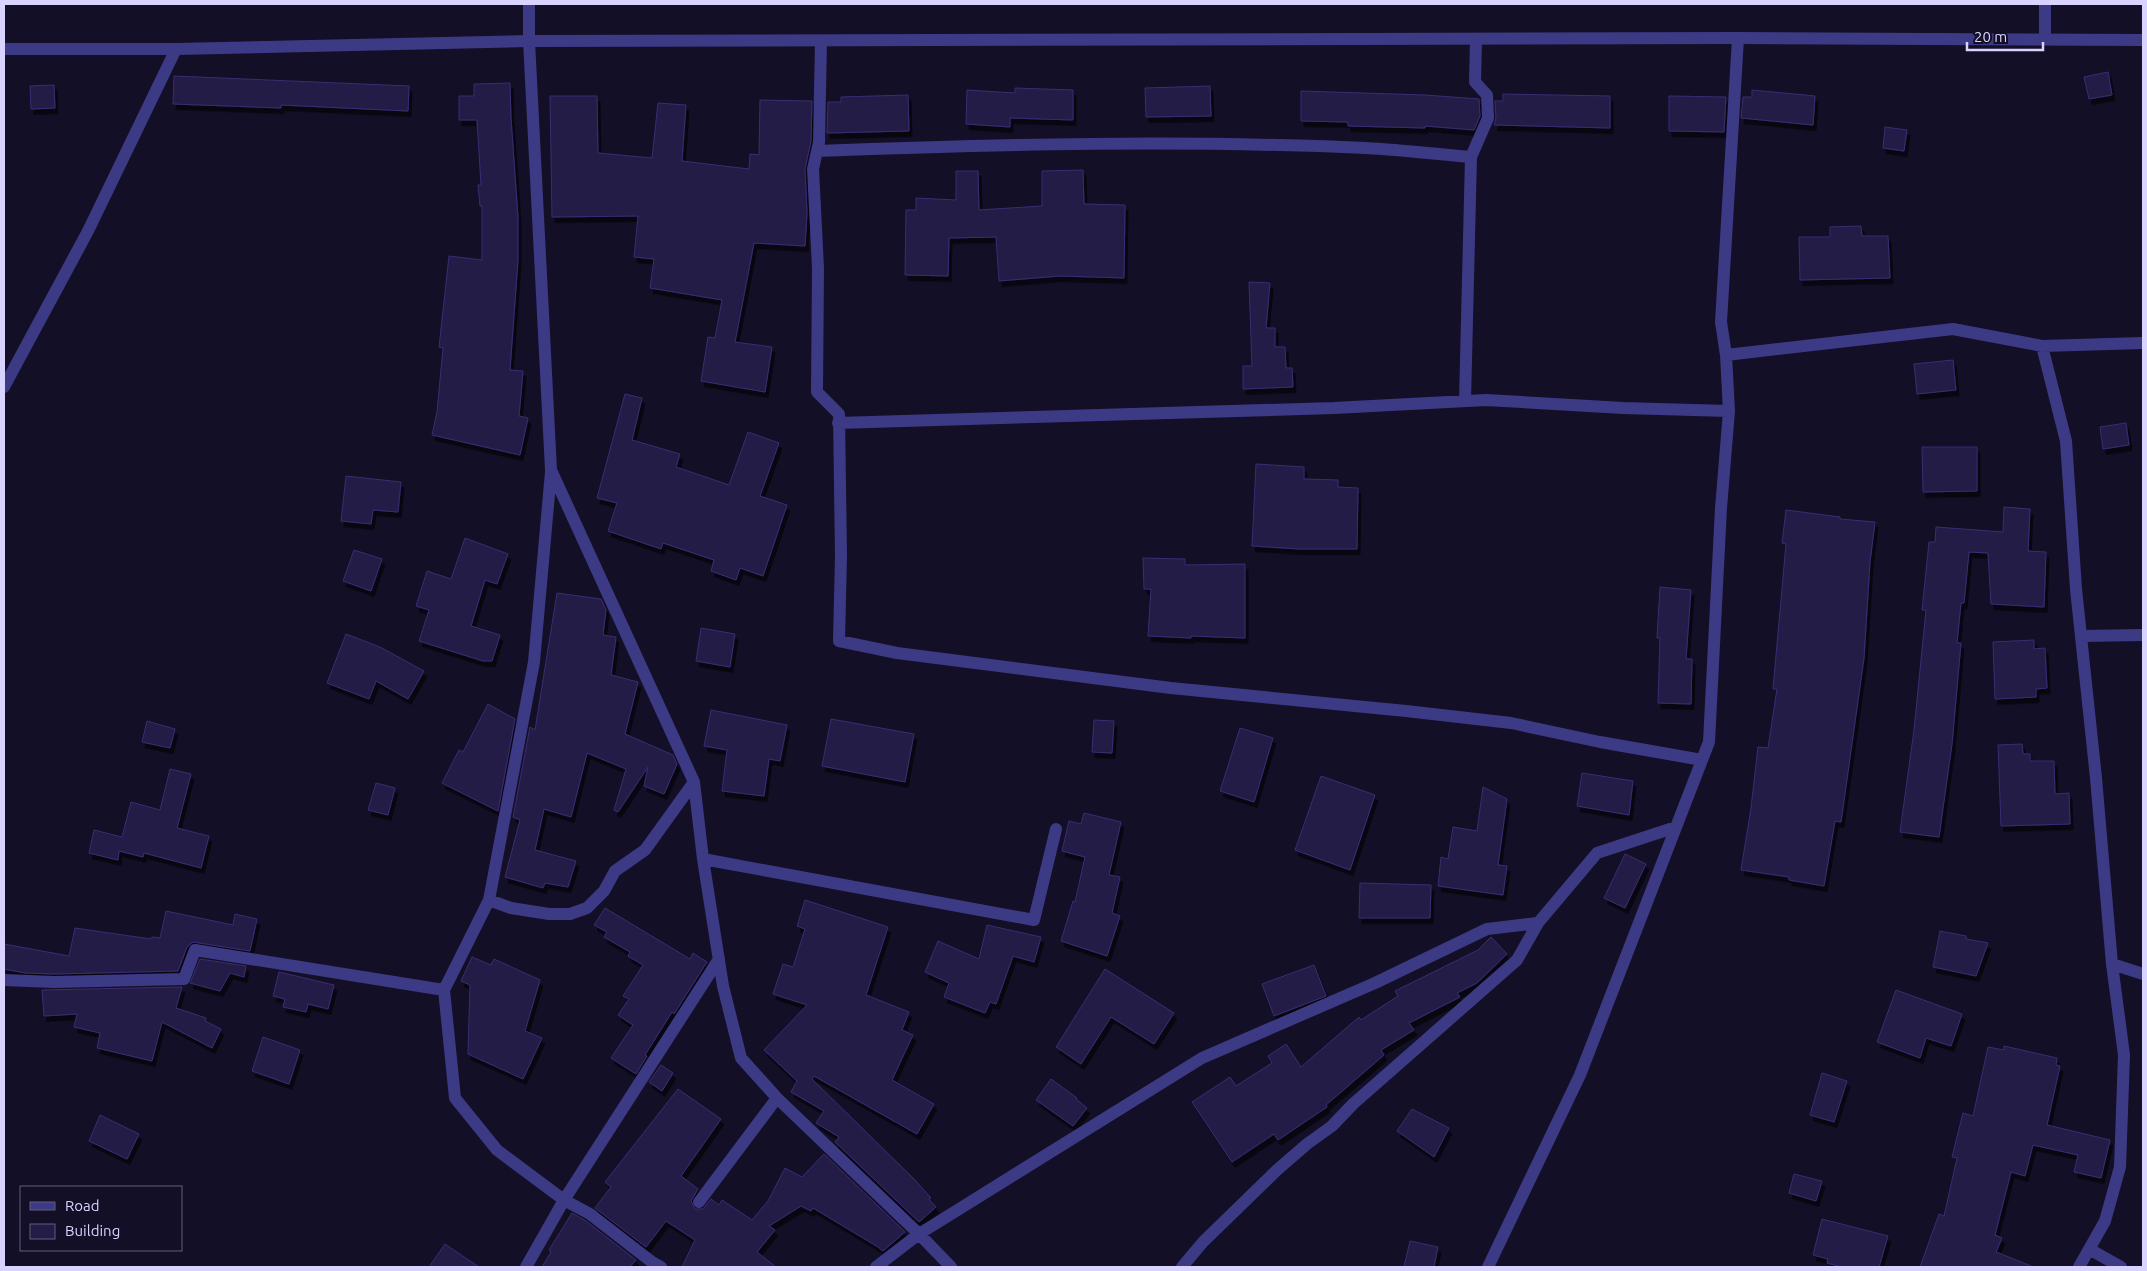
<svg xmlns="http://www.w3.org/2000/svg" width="2147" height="1271" font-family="Ubuntu,sans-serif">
	<defs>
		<filter id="shadow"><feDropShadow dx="3" dy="5.5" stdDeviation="0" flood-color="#0009"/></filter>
	</defs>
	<rect width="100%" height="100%" fill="#130f26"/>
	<path fill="#241b47" stroke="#3b2d73" filter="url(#shadow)" d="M 2108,72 L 2112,95 L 2089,99 L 2084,77 Z
		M 174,76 L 409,86 L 408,111 L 281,105 L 281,108 L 173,104 Z
		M 510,83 L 511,118 L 518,217 L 518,260 L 510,370 L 523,371 L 519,416 L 528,418 L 520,455 L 432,435 L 437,412 L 443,348 L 439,347 L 449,256 L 482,260 L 482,206 L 480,206 L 478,185 L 481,185 L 477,120 L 459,120 L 459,96 L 474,96 L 474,84 Z
		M 54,85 L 55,108 L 31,109 L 30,86 Z
		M 1210,86 L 1211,116 L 1146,117 L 1145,88 Z
		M 1015,88 L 1073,90 L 1073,120 L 1010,118 L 1010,127 L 966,124 L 967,90 L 1015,93 Z
		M 1752,90 L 1815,96 L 1813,125 L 1741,118 L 1743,97 L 1752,97 Z
		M 1301,91 L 1425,95 L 1479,99 L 1480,116 L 1474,130 L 1425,126 L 1425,128 L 1348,126 L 1348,122 L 1301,121 Z
		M 1503,94 L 1610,96 L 1610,128 L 1494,125 L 1496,118 L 1495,101 L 1503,101 Z
		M 908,95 L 909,131 L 827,133 L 828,102 L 841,102 L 841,97 Z
		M 550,96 L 597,96 L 598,153 L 652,158 L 658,103 L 686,105 L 682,161 L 749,169 L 750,154 L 759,155 L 760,100 L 812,101 L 811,141 L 805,169 L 807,213 L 805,246 L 754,243 L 735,342 L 772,347 L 765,392 L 701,381 L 708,337 L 715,338 L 722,300 L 650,288 L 654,259 L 634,257 L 638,216 L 552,217 Z
		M 1669,96 L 1726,97 L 1724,132 L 1669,131 Z
		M 1885,127 L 1907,130 L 1904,151 L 1883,148 Z
		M 1083,170 L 1084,204 L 1125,205 L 1124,278 L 1060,276 L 999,281 L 996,237 L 949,238 L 948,276 L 905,275 L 906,210 L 916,210 L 916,198 L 956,200 L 956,171 L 978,171 L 979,210 L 1042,206 L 1042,171 Z
		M 1861,226 L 1862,236 L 1888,236 L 1890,278 L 1800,280 L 1799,237 L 1830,237 L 1830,227 Z
		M 1249,282 L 1270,283 L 1266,328 L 1275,328 L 1275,347 L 1285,347 L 1286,368 L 1292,368 L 1293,387 L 1243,389 L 1243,366 L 1252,366 Z
		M 1953,360 L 1956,390 L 1917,394 L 1914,364 Z
		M 625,394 L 642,398 L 632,440 L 680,454 L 676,467 L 729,485 L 748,432 L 779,443 L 760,496 L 787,505 L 763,576 L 740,568 L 736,580 L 711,571 L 714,560 L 663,543 L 661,549 L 608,531 L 617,503 L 597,498 Z
		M 2126,423 L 2129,445 L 2103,449 L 2100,427 Z
		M 1922,447 L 1977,447 L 1977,491 L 1923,492 Z
		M 1256,464 L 1304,467 L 1304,479 L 1338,480 L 1338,487 L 1358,488 L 1357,549 L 1300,549 L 1252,546 Z
		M 346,476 L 401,482 L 398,512 L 373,510 L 371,524 L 341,521 Z
		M 2004,507 L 2030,509 L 2028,551 L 2046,552 L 2044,607 L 1991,604 L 1988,553 L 1969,552 L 1964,603 L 1961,603 L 1957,643 L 1961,643 L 1952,744 L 1939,837 L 1900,832 L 1914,730 L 1926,610 L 1922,610 L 1929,542 L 1935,542 L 1936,527 L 2003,532 Z
		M 1786,510 L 1840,517 L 1840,519 L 1875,522 L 1870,562 L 1864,658 L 1841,822 L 1835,821 L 1824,886 L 1789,880 L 1789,877 L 1741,870 L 1751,808 L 1758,747 L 1768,748 L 1777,689 L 1773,689 L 1786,544 L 1782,543 Z
		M 465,538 L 508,554 L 497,584 L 485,580 L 471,626 L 500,635 L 492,661 L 483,661 L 419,641 L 429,610 L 416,606 L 427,571 L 451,579 Z
		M 354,550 L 382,559 L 371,591 L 343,581 Z
		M 1143,558 L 1185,559 L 1185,565 L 1245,564 L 1245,638 L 1191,636 L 1191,638 L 1148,636 L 1151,589 L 1144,589 Z
		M 1660,587 L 1691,590 L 1686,659 L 1692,659 L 1691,704 L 1658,703 L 1660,638 L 1657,638 Z
		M 557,593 L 601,599 L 606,610 L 603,635 L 616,637 L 611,675 L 638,682 L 625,734 L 673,755 L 677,764 L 664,794 L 644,786 L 648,767 L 618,812 L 614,810 L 626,769 L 587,753 L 571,817 L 544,809 L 535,850 L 576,861 L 568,887 L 545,883 L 543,888 L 505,877 L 520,820 L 513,817 L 530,727 L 535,730 Z
		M 701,628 L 735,634 L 730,667 L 696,661 Z
		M 346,634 L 380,647 L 424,671 L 408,699 L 376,681 L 369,699 L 327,683 Z
		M 2034,640 L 2034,649 L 2045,648 L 2047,688 L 2036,689 L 2036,697 L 1995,699 L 1993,642 Z
		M 488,704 L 515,719 L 498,811 L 442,783 L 459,750 L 463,752 Z
		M 711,710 L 787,725 L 780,761 L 769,759 L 764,796 L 722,791 L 727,750 L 704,746 Z
		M 831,719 L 914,734 L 905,782 L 822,766 Z
		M 1094,720 L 1114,721 L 1112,753 L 1092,752 Z
		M 147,721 L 175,729 L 170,748 L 142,742 Z
		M 1240,728 L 1273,738 L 1254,802 L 1220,791 Z
		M 2022,744 L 2023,754 L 2030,754 L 2030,761 L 2054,761 L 2055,794 L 2069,793 L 2070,824 L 2001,826 L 1998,745 Z
		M 170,769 L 191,774 L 177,828 L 209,836 L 201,868 L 144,853 L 143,857 L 119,851 L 118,860 L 89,853 L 94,830 L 122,837 L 131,802 L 160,810 Z
		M 1582,773 L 1633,781 L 1629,815 L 1577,806 Z
		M 1321,776 L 1375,795 L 1350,870 L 1295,850 Z
		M 376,783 L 395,788 L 388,815 L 368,810 Z
		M 1483,787 L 1507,799 L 1498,865 L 1507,866 L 1503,895 L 1438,886 L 1441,857 L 1448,859 L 1453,827 L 1477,831 Z
		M 1084,813 L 1121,822 L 1109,875 L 1120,877 L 1112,913 L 1120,916 L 1107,956 L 1061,941 L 1073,901 L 1075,902 L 1085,857 L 1062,851 L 1069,821 L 1081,824 Z
		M 1625,854 L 1646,864 L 1625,908 L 1604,898 Z
		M 1360,883 L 1431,885 L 1430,918 L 1359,918 Z
		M 805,900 L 888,927 L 866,995 L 909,1012 L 902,1030 L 913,1035 L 892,1080 L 934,1104 L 917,1134 L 814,1076 L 812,1079 L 914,1179 L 931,1198 L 929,1199 L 936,1207 L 919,1222 L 835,1142 L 839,1137 L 816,1123 L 824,1111 L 791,1092 L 797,1081 L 764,1050 L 807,1005 L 773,994 L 783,964 L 793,967 L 805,929 L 797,926 Z
		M 605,908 L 690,959 L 693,953 L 707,962 L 674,1014 L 672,1012 L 645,1055 L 647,1056 L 636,1074 L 611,1058 L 633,1025 L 618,1015 L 629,999 L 623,996 L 643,965 L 628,956 L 630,952 L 604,937 L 607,932 L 594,925 Z
		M 166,911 L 233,925 L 235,914 L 257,919 L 250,951 L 193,942 L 187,947 L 178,971 L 54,974 L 25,973 L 4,969 L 4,944 L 69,956 L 75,928 L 151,939 L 152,937 L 160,938 Z
		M 987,925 L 1041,937 L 1034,962 L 1013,956 L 996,1004 L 990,1002 L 985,1013 L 944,997 L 949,983 L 925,972 L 938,941 L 979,959 Z
		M 1940,931 L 1966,936 L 1966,939 L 1988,943 L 1976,976 L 1933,967 Z
		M 1491,937 L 1507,954 L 1477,983 L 1457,993 L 1460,997 L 1409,1023 L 1414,1030 L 1381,1050 L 1384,1055 L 1326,1105 L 1327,1107 L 1278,1140 L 1274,1134 L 1232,1162 L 1192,1102 L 1230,1077 L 1236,1086 L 1272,1063 L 1268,1056 L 1286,1044 L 1301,1067 L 1359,1017 L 1361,1020 L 1398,996 L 1395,991 L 1478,950 Z
		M 472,957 L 491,965 L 494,959 L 540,980 L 525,1031 L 542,1038 L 523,1079 L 468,1054 L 470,985 L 461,981 Z
		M 200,959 L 246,966 L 244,977 L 230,973 L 220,991 L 190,983 Z
		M 1314,965 L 1326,996 L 1274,1016 L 1262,984 Z
		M 1105,969 L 1174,1013 L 1154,1044 L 1111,1017 L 1081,1064 L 1056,1047 Z
		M 279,972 L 334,985 L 328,1009 L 308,1004 L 306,1012 L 283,1007 L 285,999 L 273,996 Z
		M 182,987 L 176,1008 L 206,1018 L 205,1021 L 221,1029 L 212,1048 L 162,1022 L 152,1061 L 97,1048 L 100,1033 L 74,1027 L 77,1014 L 44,1016 L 42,990 Z
		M 1896,990 L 1962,1014 L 1951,1046 L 1926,1038 L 1920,1058 L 1877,1042 Z
		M 263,1037 L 300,1050 L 289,1084 L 252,1071 Z
		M 2004,1046 L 2057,1058 L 2056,1065 L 2060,1066 L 2047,1125 L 2110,1140 L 2101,1178 L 2074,1172 L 2078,1155 L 2033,1145 L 2025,1176 L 2011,1172 L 1995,1235 L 2002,1238 L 1996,1252 L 2031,1266 L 2031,1267 L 1920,1267 L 1939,1214 L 1944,1216 L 1957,1158 L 1952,1157 L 1963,1113 L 1973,1116 L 1988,1047 L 2004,1050 Z
		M 661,1065 L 673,1073 L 662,1091 L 649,1082 Z
		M 1822,1073 L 1847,1081 L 1834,1122 L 1810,1115 Z
		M 1051,1079 L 1077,1098 L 1076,1099 L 1087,1108 L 1073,1126 L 1036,1100 Z
		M 678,1089 L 721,1119 L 681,1176 L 698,1189 L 691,1201 L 695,1209 L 703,1209 L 711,1199 L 719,1205 L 722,1200 L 752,1220 L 768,1201 L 785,1168 L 802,1177 L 824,1154 L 905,1232 L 883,1251 L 878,1247 L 813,1208 L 811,1211 L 801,1206 L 769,1226 L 775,1230 L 757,1252 L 776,1267 L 682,1267 L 695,1240 L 666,1221 L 646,1247 L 595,1208 L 611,1187 L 605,1182 Z
		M 1412,1109 L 1449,1128 L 1434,1157 L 1397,1131 Z
		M 100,1115 L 139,1134 L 127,1159 L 89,1141 Z
		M 1794,1174 L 1822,1181 L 1816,1201 L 1789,1193 Z
		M 572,1213 L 586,1221 L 636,1260 L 630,1267 L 542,1267 L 551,1252 L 549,1250 Z
		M 1822,1219 L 1888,1236 L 1879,1267 L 1842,1267 L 1827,1263 L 1828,1259 L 1813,1255 Z
		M 1410,1241 L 1438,1247 L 1434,1267 L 1404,1267 Z
		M 445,1244 L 479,1267 L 429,1267 Z"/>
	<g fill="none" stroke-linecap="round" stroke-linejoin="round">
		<path stroke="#3d3a85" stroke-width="12" d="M 529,4 L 529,41 L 551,470 L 694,782 L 703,859 L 723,986 L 741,1058 L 777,1098 L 919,1234 L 951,1267
			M 2045,39 L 2045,4
			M 821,41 L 819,142 L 813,169 L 818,268 L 817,392 L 839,414 L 841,556 L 839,641 L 897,653 L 1171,688 L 1406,711 L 1511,723 L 1600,742 L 1702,760
			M 817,151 C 1000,144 1183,140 1366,148 C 1401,150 1436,154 1471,157 L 1465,401
			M 1471,157 L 1488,118 L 1487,95 L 1475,82 L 1476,40
			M 2042,346 L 2066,441 L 2076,589 L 2096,778 L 2112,964 L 2124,1055 L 2120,1167 L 2105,1221 L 2079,1267
			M 1726,355 L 1953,329 L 2042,346 L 2143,343
			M 4,387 L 88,231 L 176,49
			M 838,423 L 1334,408 L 1486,400 L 1623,408 L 1729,411
			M 551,472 L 534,662 L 489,900 L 444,990 L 455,1098 L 497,1150 L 564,1200 L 590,1214 L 652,1262 L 661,1267
			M 2082,636 L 2143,635
			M 703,859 L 1034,920 L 1056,829
			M 489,900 L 511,908 L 549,914 L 570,914 L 587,908 L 604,891 L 615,871 L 645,850 L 694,782
			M 2112,964 L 2143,974
			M 4,980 L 54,982 L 184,979 L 195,950 L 444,990
			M 699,1202 L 777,1098
			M 2089,1249 L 2121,1267
			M 526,1267 L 564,1200 L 719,959
			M 876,1267 L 919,1234 L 1202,1058 L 1375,983 L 1487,929 L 1538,923
			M 1182,1267 L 1203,1242 L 1277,1170 L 1307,1144 L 1332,1126 L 1353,1104 L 1517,960 L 1538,923 L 1597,853 L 1676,827
			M 1488,1267 L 1580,1075 L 1709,742 L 1721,508 L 1729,411 L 1726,355 L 1721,322 L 1738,38"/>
		<path stroke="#3d3a85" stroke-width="12" d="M 4,49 L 176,49 L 529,41 L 1738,38 L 2143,40"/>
	</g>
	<rect width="2147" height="1271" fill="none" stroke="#d9d4ff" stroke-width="10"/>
	<rect x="20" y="1186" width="162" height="65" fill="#130f26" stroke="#625e7d"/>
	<rect x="30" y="1202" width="25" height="8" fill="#3d3a85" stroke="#625e7d"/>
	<text x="65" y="1211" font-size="15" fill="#d9d4ff">Road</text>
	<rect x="30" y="1224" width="25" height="15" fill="#241b47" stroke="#625e7d"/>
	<text x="65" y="1236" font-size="15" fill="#d9d4ff">Building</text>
	<path d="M1967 42v8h76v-8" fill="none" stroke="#d9d4ff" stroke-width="2.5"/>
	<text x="1974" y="42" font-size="15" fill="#d9d4ff" stroke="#130f26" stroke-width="4" paint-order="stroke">20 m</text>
</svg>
